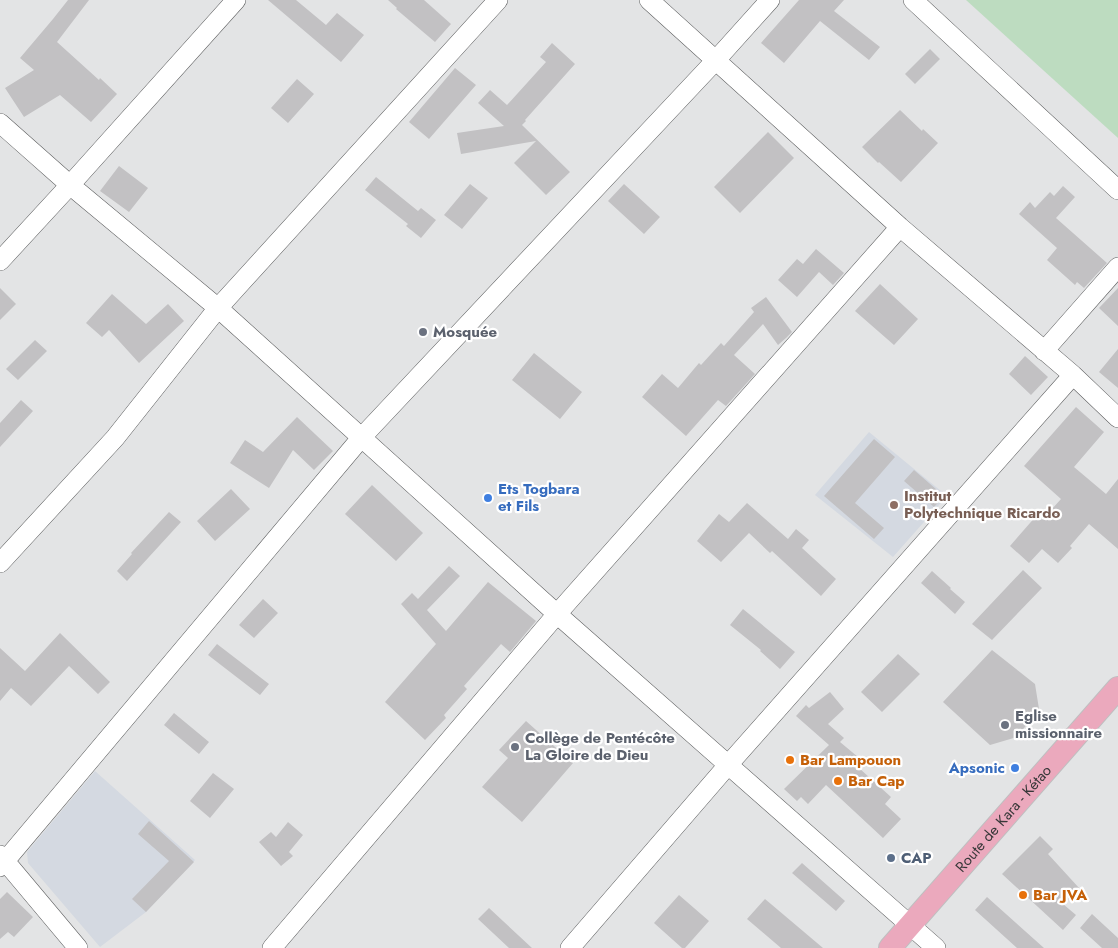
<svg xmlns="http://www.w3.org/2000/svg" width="1118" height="948" font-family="Jost,sans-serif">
	<rect width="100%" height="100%" fill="#e3e4e5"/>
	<path fill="#d4d9e1" d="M 869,432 L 947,496 L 893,557 L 815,495 Z
		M 95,771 L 195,860 L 146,912 L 100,947 L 28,863 L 27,852 Z"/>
	<path fill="#bddcc0" d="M 966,0 L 1118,0 L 1118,138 Z"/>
	<path fill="#c2c1c3" d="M 68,0 L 89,0 L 57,42 L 99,80 L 100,78 L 117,94 L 91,122 L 60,95 L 24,117 L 5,88 L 34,70 L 20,58 L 53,19 Z
		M 268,0 L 296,0 L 326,25 L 337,13 L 364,35 L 341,62 Z
		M 388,0 L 424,0 L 451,24 L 435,42 L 396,9 L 397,8 Z
		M 799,0 L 844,0 L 834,11 L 880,47 L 869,60 L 820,21 L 784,63 L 761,43 Z
		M 552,43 L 575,64 L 525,120 L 526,121 L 522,125 L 570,172 L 546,195 L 514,163 L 536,141 L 461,154 L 457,133 L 504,126 L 478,103 L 490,90 L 507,105 L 546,62 L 540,57 Z
		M 930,49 L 940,59 L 915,84 L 905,74 Z
		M 455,68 L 476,85 L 429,139 L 409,122 Z
		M 297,79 L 314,94 L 288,123 L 271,108 Z
		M 900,110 L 922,131 L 923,129 L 938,143 L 901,182 L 879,162 L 878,163 L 862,147 Z
		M 768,132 L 794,158 L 740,213 L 714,187 Z
		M 119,166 L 148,188 L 129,212 L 100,191 Z
		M 376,177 L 418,211 L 421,208 L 436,220 L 421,238 L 406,226 L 408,224 L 365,190 Z
		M 470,184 L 488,198 L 462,229 L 444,215 Z
		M 624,184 L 660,217 L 644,234 L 608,201 Z
		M 1063,186 L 1075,197 L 1056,218 L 1107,263 L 1084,288 L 1077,282 L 1075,285 L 1047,260 L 1057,248 L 1019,214 L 1030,202 L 1035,208 L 1050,192 L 1054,196 Z
		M 816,249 L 844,273 L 833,285 L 819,272 L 797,297 L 778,280 L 797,259 L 803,264 Z
		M 880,284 L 918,319 L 894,345 L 855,311 Z
		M 0,288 L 16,304 L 0,320 Z
		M 1118,288 L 1118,326 L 1099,308 Z
		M 112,294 L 146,324 L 168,304 L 184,321 L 139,363 L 109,330 L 102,337 L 86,323 Z
		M 766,297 L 792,332 L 786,338 L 778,345 L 763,324 L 734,355 L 755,374 L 726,406 L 718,400 L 686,436 L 642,397 L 662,374 L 678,388 L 699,363 L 701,365 L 721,343 L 724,346 L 754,312 L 751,308 Z
		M 35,340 L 47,351 L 18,380 L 6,369 Z
		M 1118,349 L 1118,388 L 1099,372 Z
		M 534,353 L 582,392 L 560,419 L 512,380 Z
		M 1025,356 L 1048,377 L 1031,395 L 1009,374 Z
		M 21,400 L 33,411 L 0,447 L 0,423 Z
		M 1076,407 L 1104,432 L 1074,467 L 1106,494 L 1118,479 L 1118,549 L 1089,524 L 1070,546 L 1072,548 L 1058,563 L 1042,549 L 1029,563 L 1010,546 L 1037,515 L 1042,520 L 1061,499 L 1024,466 Z
		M 297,417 L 333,451 L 314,470 L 293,450 L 269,488 L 230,463 L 245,440 L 263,452 Z
		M 874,439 L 895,457 L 855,503 L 884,528 L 874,539 L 824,496 Z
		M 914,470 L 944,496 L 934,507 L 904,481 Z
		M 372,485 L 423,533 L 396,561 L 345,514 Z
		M 231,489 L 250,509 L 215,541 L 197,521 Z
		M 747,503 L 788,539 L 796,529 L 809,540 L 802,548 L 836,579 L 821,596 L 772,551 L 770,553 L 749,533 L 721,562 L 697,541 L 719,514 L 729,522 Z
		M 169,512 L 181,522 L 127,581 L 117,571 L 132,554 L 131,553 Z
		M 449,566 L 460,576 L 427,610 L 446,631 L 488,582 L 536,621 L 510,652 L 501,644 L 464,686 L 467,689 L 444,715 L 446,718 L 425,740 L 385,702 L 436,644 L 401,604 L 412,593 L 418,599 Z
		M 1023,570 L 1042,588 L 992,640 L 972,624 Z
		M 932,571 L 951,588 L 950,589 L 965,602 L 955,614 L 921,583 Z
		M 263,599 L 278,613 L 254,638 L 239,625 Z
		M 743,609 L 795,652 L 780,669 L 760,651 L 761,650 L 730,625 Z
		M 60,633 L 110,682 L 98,694 L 69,666 L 31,706 L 11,688 L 0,701 L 0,648 L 25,671 Z
		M 217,644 L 269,684 L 260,695 L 208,655 Z
		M 992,650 L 1035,684 L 1039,709 L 1017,737 L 990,745 L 943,702 Z
		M 898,654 L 920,674 L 882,712 L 861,692 Z
		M 830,692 L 844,709 L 828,724 L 844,738 L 840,742 L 864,762 L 859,768 L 891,797 L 885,804 L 901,819 L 883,838 L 826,785 L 808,804 L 801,797 L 797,801 L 784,789 L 829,745 L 796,716 L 806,705 L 809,708 Z
		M 174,713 L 209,742 L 199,754 L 164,725 Z
		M 526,721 L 573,763 L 522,822 L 482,787 L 508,758 L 499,750 Z
		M 213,773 L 234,789 L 210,818 L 190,801 Z
		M 149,821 L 194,862 L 146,912 L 132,899 L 169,861 L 138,834 Z
		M 288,822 L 303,835 L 289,852 L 293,856 L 281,866 L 259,842 L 271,832 L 276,837 Z
		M 1040,836 L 1053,849 L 1048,854 L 1080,889 L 1063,904 L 1076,915 L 1063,930 L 1002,874 Z
		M 802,863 L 845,901 L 836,911 L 792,873 Z
		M 7,892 L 33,917 L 14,937 L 8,932 L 0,939 L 0,899 Z
		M 679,895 L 709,921 L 685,948 L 682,948 L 654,923 Z
		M 987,897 L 1044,948 L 1017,948 L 975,910 Z
		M 765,899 L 823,948 L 781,948 L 747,919 Z
		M 489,908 L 532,948 L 509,948 L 478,919 Z
		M 1092,914 L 1118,938 L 1118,948 L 1102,948 L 1080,928 Z"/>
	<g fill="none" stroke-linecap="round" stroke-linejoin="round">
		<g stroke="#5d5e5f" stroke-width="20">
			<path id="minor" d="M 649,0 L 900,227 L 1073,375 L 1118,418
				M 913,0 L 1118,190
				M 0,123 L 70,185 L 218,308 L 557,614 L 936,948
				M 0,261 L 70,185 L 236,0
				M 1044,351 L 1118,267
				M 0,563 L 115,438 L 218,308 L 498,0
				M 0,855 L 78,948
				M 0,867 L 361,438 L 716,60 L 770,0
				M 272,948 L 557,614 L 900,227
				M 570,948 L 728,765 L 1073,375"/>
		</g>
		<g stroke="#bfbfc0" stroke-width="24">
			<g id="major">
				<path id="s1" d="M 890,948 L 1118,688"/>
			</g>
		</g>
		<use href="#minor" stroke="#fff" stroke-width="19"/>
		<use href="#major" stroke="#eba9bd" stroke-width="22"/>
	</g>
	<g fill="#6b7280" stroke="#fff" stroke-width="2">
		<circle cx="423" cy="332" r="5"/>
		<circle cx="1005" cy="725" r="5"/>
		<circle cx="515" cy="747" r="5"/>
	</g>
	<g fill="#3f7fe0" stroke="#fff" stroke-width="2">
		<circle cx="488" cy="498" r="5"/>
		<circle cx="1015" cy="768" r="5"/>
	</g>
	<circle fill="#8d6e63" stroke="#fff" stroke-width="2" cx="894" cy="505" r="5"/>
	<g fill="#e8710a" stroke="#fff" stroke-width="2">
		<circle cx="790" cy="760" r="5"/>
		<circle cx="838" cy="781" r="5"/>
		<circle cx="1023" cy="895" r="5"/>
	</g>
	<circle fill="#5c6f8a" stroke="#fff" stroke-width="2" cx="891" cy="858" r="5"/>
	<g text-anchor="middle" stroke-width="4.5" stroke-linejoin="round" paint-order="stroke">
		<g font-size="15" font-weight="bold" fill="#5b616d" stroke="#fff" text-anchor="start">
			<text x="433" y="337">Mosquée</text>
			<text x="1015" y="721">Eglise<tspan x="1015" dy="17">missionnaire</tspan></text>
			<text x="525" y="743">Collège de Pentécôte<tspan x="525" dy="17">La Gloire de Dieu</tspan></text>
		</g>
		<g font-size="15" font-weight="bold" fill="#366cbe" stroke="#fff" text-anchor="start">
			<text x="498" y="494">Ets Togbara<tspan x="498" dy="17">et Fils</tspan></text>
			<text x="1005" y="773" text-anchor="end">Apsonic</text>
		</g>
		<g font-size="15" font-weight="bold" fill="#785e54" stroke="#fff" text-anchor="start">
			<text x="904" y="501">Institut<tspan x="904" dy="17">Polytechnique Ricardo</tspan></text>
		</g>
		<g font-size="15" font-weight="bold" fill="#c56008" stroke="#fff" text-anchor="start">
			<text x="800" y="765">Bar Lampouon</text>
			<text x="848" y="786">Bar Cap</text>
			<text x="1033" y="900">Bar JVA</text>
		</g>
		<g font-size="15" fill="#383839" stroke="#fff">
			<text dy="5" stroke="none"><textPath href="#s1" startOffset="172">Route de Kara - Kétao</textPath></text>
		</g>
		<g font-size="15" font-weight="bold" fill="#4e5e75" stroke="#fff" text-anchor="start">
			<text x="901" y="863">CAP</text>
		</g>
	</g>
</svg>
